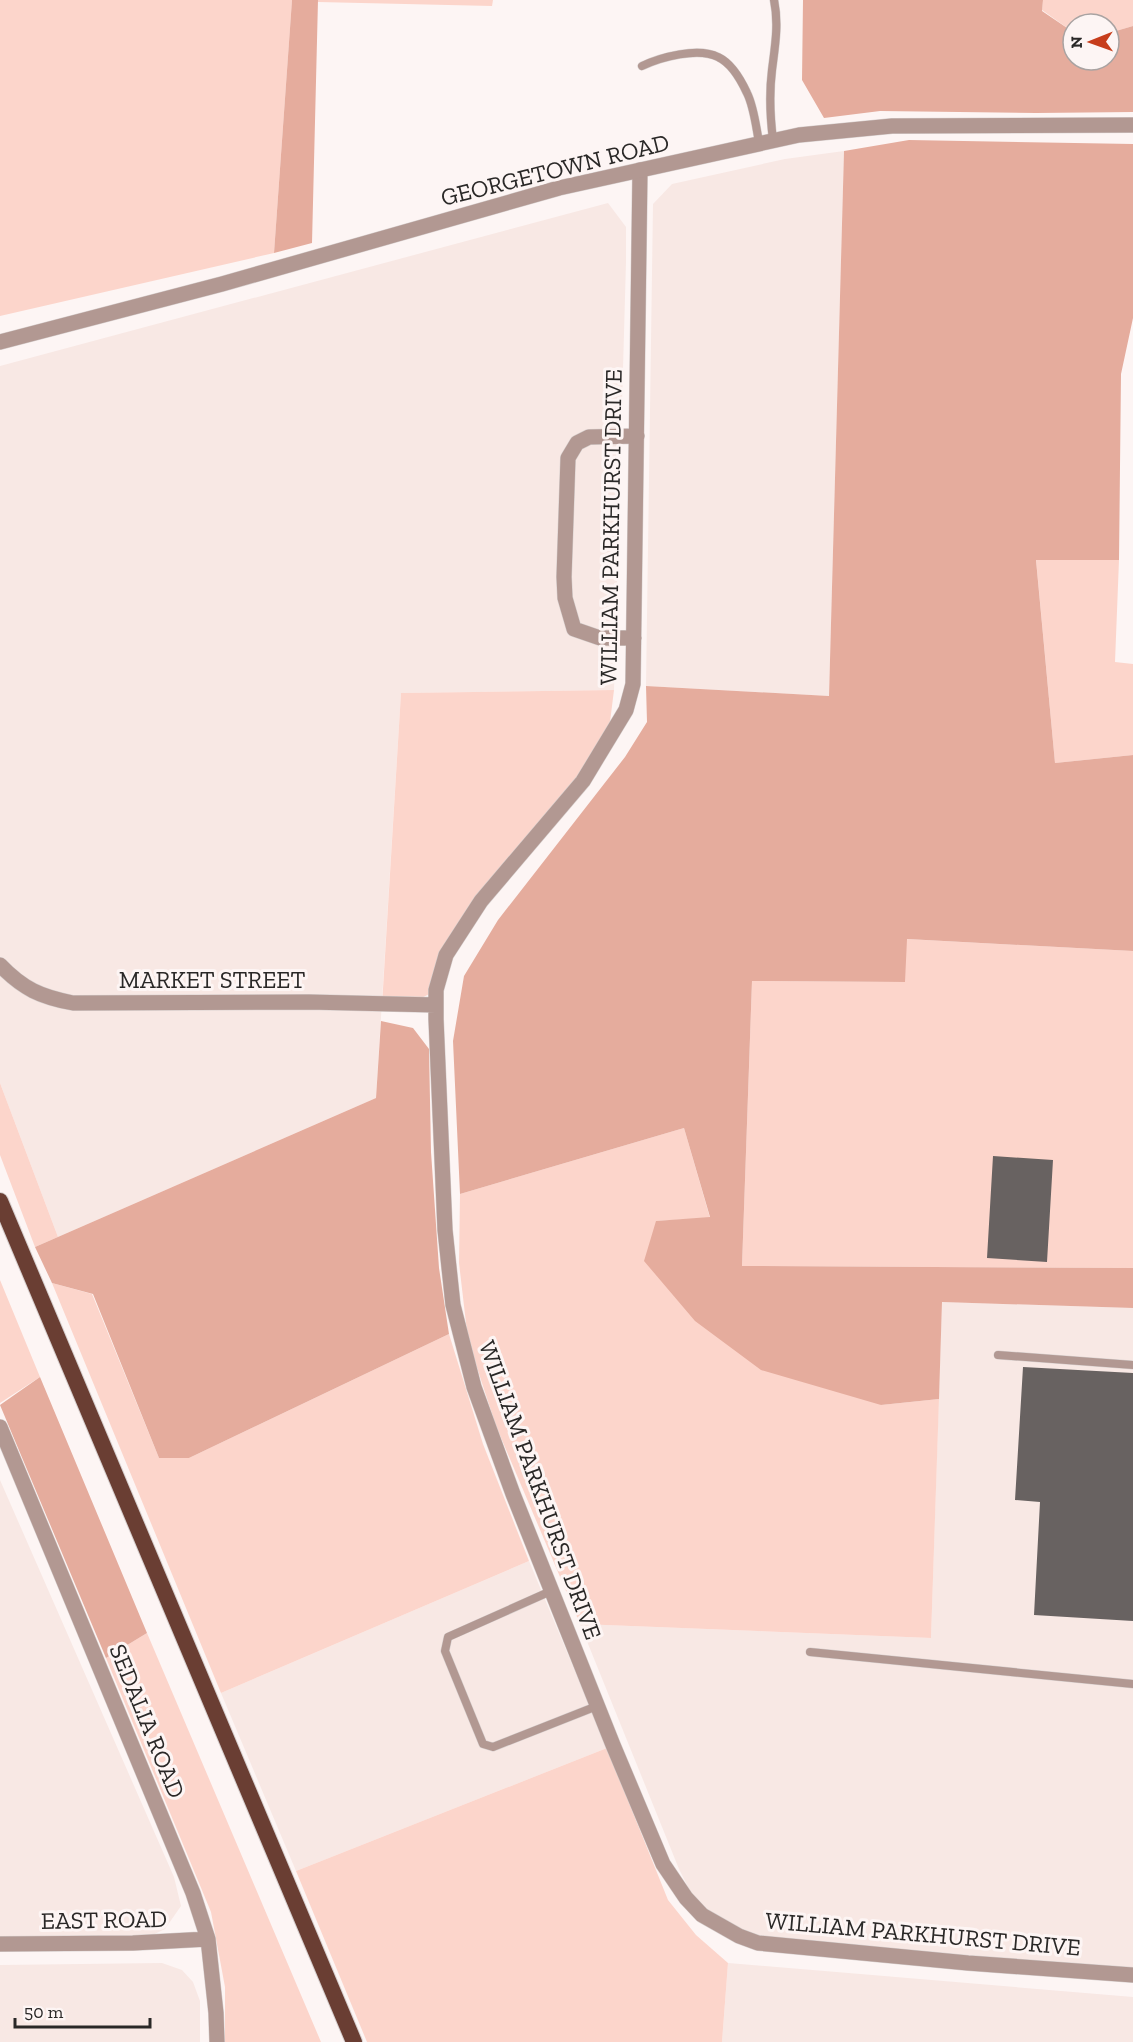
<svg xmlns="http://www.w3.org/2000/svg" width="1133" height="2042" font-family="'Zilla Slab',serif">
	<rect width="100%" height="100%" fill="#fdf5f4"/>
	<path fill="#f8e8e4" d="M 844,151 L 829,696 L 646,686 L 653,204 L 672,184 L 785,159 Z
		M 608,203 L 626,227 L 626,262 L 614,690 L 401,693 L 376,1098 L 58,1237 L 0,1083 L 0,366 Z
		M 942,1302 L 1133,1308 L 1133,1972 L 768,1941 L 729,1929 L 698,1907 L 679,1869 L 580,1624 L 931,1638 Z
		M 0,1480 L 174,1877 L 181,1906 L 165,1929 L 140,1941 L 0,1939 Z
		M 529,1561 L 607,1748 L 296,1871 L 221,1693 Z
		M 162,1963 L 182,1970 L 193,1982 L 200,2001 L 200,2042 L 0,2042 L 0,1965 Z
		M 728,1963 L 1133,1997 L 1133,2042 L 722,2042 Z"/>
	<path fill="#fcd5cb" d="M 0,0 L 292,0 L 274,253 L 0,316 Z
		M 318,0 L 493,0 L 492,6 L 318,2 Z
		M 1043,0 L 1133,0 L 1133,26 L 1109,33 L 1109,24 L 1073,24 L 1073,32 L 1042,10 Z
		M 1036,559 L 1119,560 L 1115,662 L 1133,664 L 1133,755 L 1055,763 Z
		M 614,690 L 610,722 L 593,761 L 487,884 L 435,991 L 412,1003 L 382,1005 L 401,693 Z
		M 906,939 L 1133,951 L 1133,1268 L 742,1266 L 752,981 L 904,982 Z
		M 0,1083 L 58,1237 L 35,1247 L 0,1155 Z
		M 684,1128 L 710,1218 L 656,1221 L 881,1405 L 939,1399 L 931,1638 L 580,1624 L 496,1426 L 468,1340 L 459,1263 L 460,1194 Z
		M 0,1280 L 40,1377 L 0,1403 Z
		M 52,1283 L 92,1294 L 159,1458 L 189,1458 L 449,1334 L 483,1444 L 529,1561 L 221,1693 Z
		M 147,1633 L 321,2042 L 225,2042 L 225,1987 L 211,1912 L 106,1658 Z
		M 607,1748 L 668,1900 L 696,1935 L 728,1963 L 722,2042 L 367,2042 L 296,1871 Z"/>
	<path fill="#e5ac9d" d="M 292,0 L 318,0 L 312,243 L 274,253 Z
		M 803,0 L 1043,0 L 1042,11 L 1073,32 L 1073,60 L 1109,60 L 1109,33 L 1133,26 L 1133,112 L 1036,113 L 880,111 L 824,118 L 802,80 Z
		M 909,140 L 1133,144 L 1133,318 L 1121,374 L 1119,560 L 1036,560 L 1055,763 L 1133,755 L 1133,951 L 907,939 L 905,982 L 752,981 L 742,1266 L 1133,1268 L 1133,1308 L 942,1302 L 939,1399 L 881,1405 L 761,1370 L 695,1321 L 644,1261 L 656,1221 L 710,1217 L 684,1128 L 460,1194 L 453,1041 L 464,976 L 498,920 L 625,757 L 647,722 L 646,686 L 829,696 L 844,151 Z
		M 381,1021 L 413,1028 L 429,1049 L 431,1152 L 439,1268 L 449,1334 L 189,1458 L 159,1458 L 93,1294 L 52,1283 L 35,1247 L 376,1098 Z
		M 40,1377 L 147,1633 L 106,1658 L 0,1405 Z"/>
	<path fill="#686261" d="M 993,1156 L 1053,1160 L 1047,1262 L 987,1258 Z
		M 1023,1367 L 1133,1373 L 1133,1621 L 1034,1615 L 1040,1502 L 1015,1500 Z"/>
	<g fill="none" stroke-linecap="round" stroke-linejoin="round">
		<g stroke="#d7d0cf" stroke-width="9">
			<path id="service" d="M 642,66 C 661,57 698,47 718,57 C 731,63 741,80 747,93 C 754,107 756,127 759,142
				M 773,140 C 770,116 769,94 772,70 C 775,46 779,24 774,0
				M 998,1355 L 1133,1365
				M 551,1591 L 448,1637 L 445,1651 L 483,1744 L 493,1747 L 597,1706
				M 810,1652 L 1133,1684"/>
		</g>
		<g stroke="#d7d0cf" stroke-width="16">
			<path id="minor" d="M 640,170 L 633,684 L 626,710 L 583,781 L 481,901 L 446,955 L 436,990 L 436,1019 L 445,1230 L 453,1305 L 474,1387 L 513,1494 L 613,1745 L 663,1864 L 686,1898 L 702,1915 L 739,1936 L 758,1943 L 968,1963 L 1133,1975
				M 634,638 L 600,638 L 574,629 L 565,598 L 564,577 L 568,458 L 577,443 L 589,437 L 637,436
				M 0,965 C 23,989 41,997 73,1003 L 309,1002 L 436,1005
				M 0,1427 L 193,1893 L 208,1939 L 216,2013 L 217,2042
				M 0,1944 L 133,1943 L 208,1939"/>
		</g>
		<g stroke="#d7d0cf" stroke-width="16">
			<path id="tertiary" d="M 0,342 L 222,284 L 559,188 L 799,135 L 892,126 L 1133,125"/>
		</g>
		<g stroke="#d7d0cf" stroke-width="18">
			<path id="trunk" d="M 0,1201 L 354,2042"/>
		</g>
		<use href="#service" stroke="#b29892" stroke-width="8"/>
		<use href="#minor" stroke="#b29892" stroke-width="15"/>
		<use href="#tertiary" stroke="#b29892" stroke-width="15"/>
		<use href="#trunk" stroke="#6a3e33" stroke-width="16"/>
	</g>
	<g text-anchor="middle" stroke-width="6" stroke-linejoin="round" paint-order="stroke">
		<g font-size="24" fill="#2a2827" stroke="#fdf5f4">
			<text transform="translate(555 170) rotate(-14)" y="8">GEORGETOWN ROAD</text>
			<text transform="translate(611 527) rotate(-89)" y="8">WILLIAM PARKHURST DRIVE</text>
			<text x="212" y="988">MARKET STREET</text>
			<text transform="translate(540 1490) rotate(70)" y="8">WILLIAM PARKHURST DRIVE</text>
			<text transform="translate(147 1721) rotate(68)" y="8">SEDALIA ROAD</text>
			<text transform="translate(104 1920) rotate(-1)" y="8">EAST ROAD</text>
			<text transform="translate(923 1934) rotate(5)" y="8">WILLIAM PARKHURST DRIVE</text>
		</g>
	</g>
	<g transform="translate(1091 42) rotate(269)"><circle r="28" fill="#fdf5f4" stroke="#a9a3a2" stroke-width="1.5"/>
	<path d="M0-4.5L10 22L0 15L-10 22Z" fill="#c73d1b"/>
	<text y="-9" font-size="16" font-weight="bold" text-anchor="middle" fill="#2a2827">N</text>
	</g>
	<path d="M15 2018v9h135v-9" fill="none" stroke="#2a2827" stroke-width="3"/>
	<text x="24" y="2018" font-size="18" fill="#2a2827" stroke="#fdf5f4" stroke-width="4.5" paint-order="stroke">50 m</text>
</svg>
